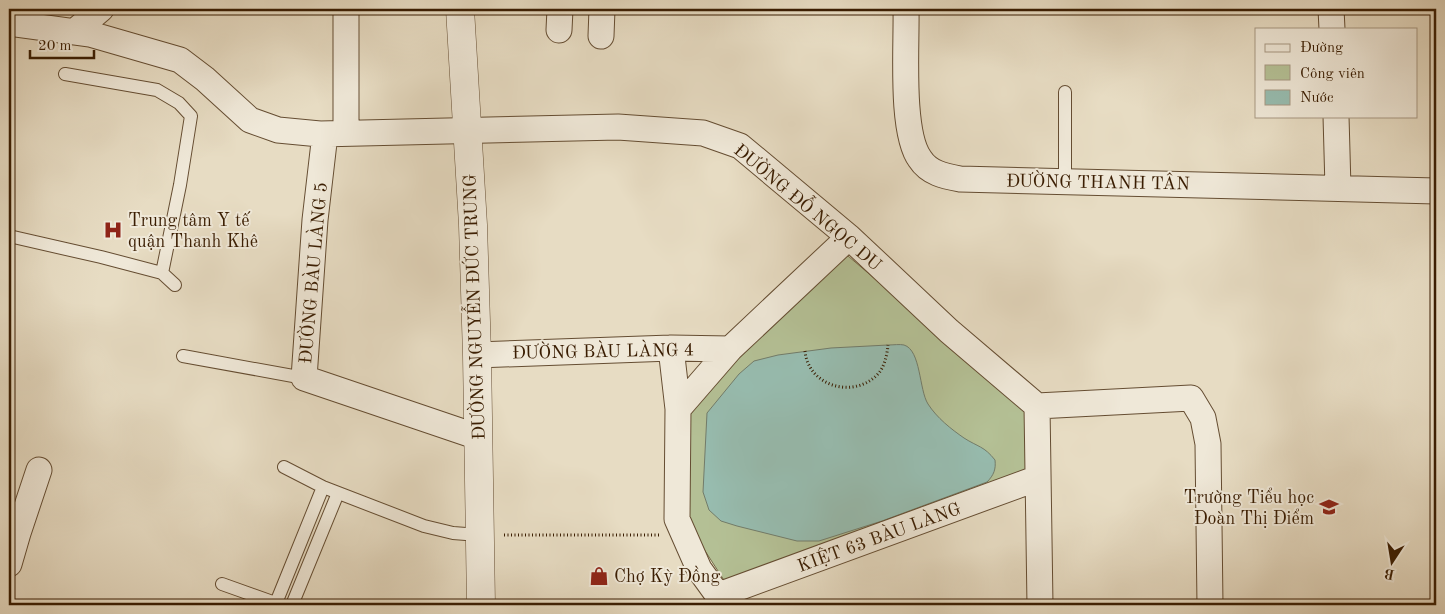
<svg xmlns="http://www.w3.org/2000/svg" width="1445" height="614" font-family="'Old Standard TT',serif">
	<rect width="100%" height="100%" fill="#e7dcc3"/>
	<filter id="stains"><feTurbulence type="fractalNoise" baseFrequency=".004" numOctaves="4"/><feColorMatrix values="0 0 0 0 .2 0 0 0 0 .09 0 0 0 0 .02 0 0 0 .5 -.17"/></filter>
	<radialGradient id="worn" r=".72"><stop offset=".6" stop-color="#630" stop-opacity="0"/><stop offset="1" stop-color="#630" stop-opacity=".3"/></radialGradient>
	<path fill="#b4c095" stroke="#776e4c" d="M 836,256 L 848,256 L 1029,409 L 1030,479 L 729,588 L 691,529 L 680,430 L 688,407 Z"/>
	<path fill="#97bcaf" stroke="#727c6a" d="M 888,345 C 893,345 900,344 904,345 C 921,350 919,390 928,404 C 937,418 951,429 964,438 C 978,447 984,446 995,460 C 996,469 994,475 987,482 L 882,521 L 819,541 L 797,541 L 737,526 L 721,521 L 709,510 L 703,492 L 707,413 L 739,374 L 754,361 L 778,355 L 831,348 Z"/>
	<g fill="none" stroke-linecap="round" stroke-linejoin="round">
		<g stroke="#654d32" stroke-width="14">
			<path id="service" d="M 65,74 L 157,90 L 179,103 L 191,116 L 180,185 L 162,273
				M 1065,181 L 1065,92
				M 9,236 L 101,257 L 162,273 L 175,285
				M 183,356 L 304,378
				M 284,467 L 323,487 L 424,526 L 453,533 L 479,535
				M 222,584 L 281,605
				M 276,603 L 323,487
				M 292,605 L 338,493"/>
		</g>
		<g stroke="#654d32" stroke-width="27">
			<path id="minor" d="M 345,9 L 346,11 L 346,132
				M 906,9 C 907,44 900,132 920,159 C 929,173 944,176 960,179 L 1436,191
				M 1331,9 L 1332,29
				M 9,23 L 90,34 L 180,60 L 205,79 L 250,120 L 278,130 L 320,134 L 618,127 L 703,133 L 740,146 L 849,237 L 949,331 L 1037,406 L 1191,398 L 1203,418 L 1208,444 L 1210,605
				M 559,30 L 560,9
				M 74,32 L 101,9
				M 601,36 L 602,9
				M 1336,116 L 1338,188
				M 325,134 L 315,220 L 304,378 L 478,437
				M 671,348 L 678,409
				M 477,355 L 671,348 L 730,349
				M 1037,406 L 1040,605
				M 9,530 L 18,533 L 9,564
				M 18,533 L 39,470
				M 719,595 L 1038,478
				M 725,605 L 699,569 L 677,519 L 678,409 L 730,349 L 849,237"/>
		</g>
		<g stroke="#654d32" stroke-width="29">
			<path id="tertiary" d="M 460,9 L 473,225 L 477,355 L 481,605"/>
		</g>
		<path stroke="#3a1d02" stroke-width="3" stroke-dasharray="1 2.5" stroke-linecap="butt" d="M 805,351 C 808,385 851,399 876,376 C 884,369 887,356 888,345
			M 504,535 L 661,535"/>
		<use href="#service" stroke="#efe8d8" stroke-width="12"/>
		<use href="#minor" stroke="#efe8d8" stroke-width="25"/>
		<use href="#tertiary" stroke="#efe8d8" stroke-width="28"/>
	</g>
	<defs>
		<g id="hospital-bare" transform="scale(1.5)"><path d="M-5-5h3v3.5h4V-5h3V5h-3V1.5h-4V5h-3Z" fill="#8f2418" stroke="#efe8d8" stroke-width="2.5" paint-order="stroke"/></g>
		<g id="school-bare" transform="scale(1.5)"><path d="M0-5L7-2L0 1L-7-2ZM-4 1L0 2.5L4 1V4Q0 6-4 4Z" fill="#8f2418" stroke="#efe8d8" stroke-width="2.5" paint-order="stroke"/></g>
		<g id="shop-bare" transform="scale(1.5)"><path d="M-5-2.5h2.3a2.7 3.5 0 0 1 5.4 0H5L5.5 6h-11ZM-1.5-2.5h3a1.5 2.3 0 0 0-3 0Z" fill="#8f2418" stroke="#efe8d8" stroke-width="2.5" paint-order="stroke"/></g>
	</defs>
	<g fill-rule="evenodd">
		<use href="#hospital-bare" x="113" y="230"/>
		<use href="#school-bare" x="1329" y="507"/>
		<use href="#shop-bare" x="599" y="576"/>
	</g>
	<g text-anchor="middle" stroke-width="4" stroke-linejoin="round" paint-order="stroke">
		<g font-size="18" fill="#3a1d02" stroke="#efe8d8">
			<text transform="translate(1098 182) rotate(1)" y="6">ĐƯỜNG THANH TÂN</text>
			<text transform="translate(808 207) rotate(40)" y="6">ĐƯỜNG ĐỖ NGỌC DU</text>
			<text transform="translate(313 273) rotate(-85)" y="6">ĐƯỜNG BÀU LÀNG 5</text>
			<text transform="translate(474 307) rotate(-92)" y="6">ĐƯỜNG NGUYỄN ĐỨC TRUNG</text>
			<text transform="translate(603 351) rotate(-1)" y="6">ĐƯỜNG BÀU LÀNG 4</text>
			<text transform="translate(879 537) rotate(-20)" y="6">KIỆT 63 BÀU LÀNG</text>
		</g>
		<g font-size="18" fill="#3a1d02" stroke="#efe8d8" text-anchor="start">
			<text x="128" y="226">Trung tâm Y tế<tspan x="128" dy="21">quận Thanh Khê</tspan></text>
			<text x="1314" y="503" text-anchor="end">Trường Tiểu học<tspan x="1314" dy="21">Đoàn Thị Điểm</tspan></text>
			<text x="614" y="582">Chợ Kỳ Đồng</text>
		</g>
	</g>
	<rect width="1445" height="614" fill="none" stroke="#e7dcc3" stroke-width="30"/>
	<rect x="10" y="10" width="1425" height="594" fill="none" stroke="#3a1d02" stroke-width="2.5"/>
	<rect x="15" y="15" width="1415" height="584" fill="none" stroke="#3a1d02"/>
	<rect x="1255" y="28" width="162" height="90" fill="#efe8d8" stroke="#a79782"/>
	<rect x="1265" y="44" width="25" height="8" fill="#efe8d8" stroke="#a79782"/>
	<text x="1300" y="52" font-size="15" fill="#3a1d02">Đường</text>
	<rect x="1265" y="65" width="25" height="15" fill="#b4c095" stroke="#a79782"/>
	<text x="1300" y="78" font-size="15" fill="#3a1d02">Công viên</text>
	<rect x="1265" y="90" width="25" height="15" fill="#97bcaf" stroke="#a79782"/>
	<text x="1300" y="102" font-size="15" fill="#3a1d02">Nước</text>
	<g transform="translate(1392 562) rotate(192)" stroke="#efe8d8" stroke-width="4" paint-order="stroke">
	<path d="M0-4L9 19L0 12L-9 19Z" fill="#3a1d02"/>
	<text y="-8" font-size="14" font-weight="bold" text-anchor="middle" fill="#3a1d02">B</text>
	</g>
	<path d="M30 50v8h64v-8" fill="none" stroke="#3a1d02" stroke-width="2.5"/>
	<text x="38" y="50" font-size="15" fill="#3a1d02" stroke="#efe8d8" stroke-width="4" paint-order="stroke">20 m</text>
	<rect width="100%" height="100%" filter="url(#stains)"/>
	<rect width="100%" height="100%" fill="url(#worn)"/>
</svg>
